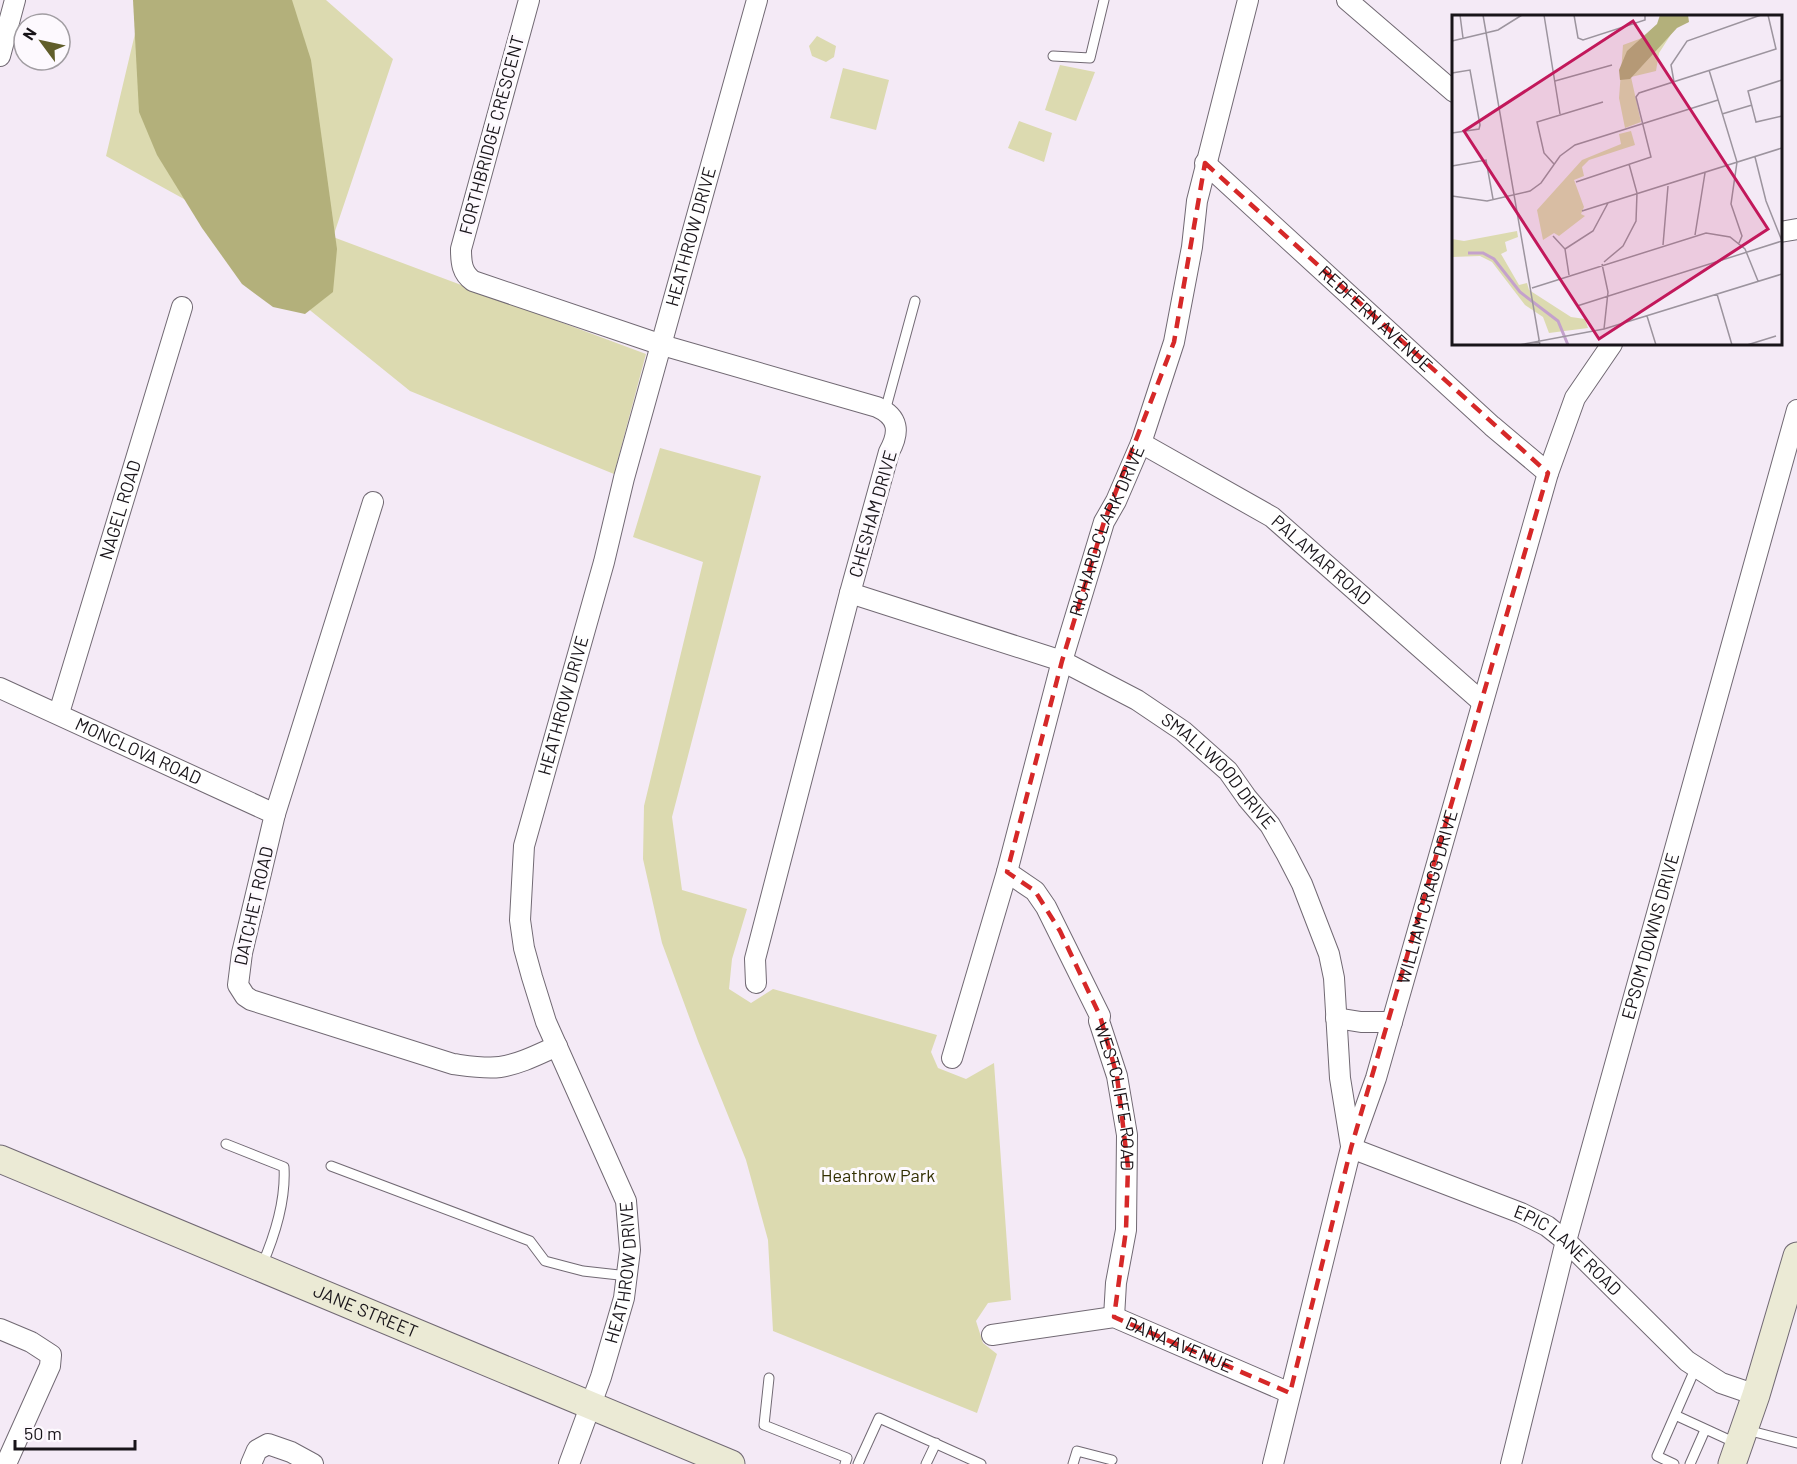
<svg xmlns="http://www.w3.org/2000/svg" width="1797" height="1464" font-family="Barlow,sans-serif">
	<rect width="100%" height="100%" fill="#f4eaf6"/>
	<path fill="#dcdab0" d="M 143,0 L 326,0 L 393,59 L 333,237 L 646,354 L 614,474 L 410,391 L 275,282 L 193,204 L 106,156 Z
		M 817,36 L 836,46 L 834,57 L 826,62 L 812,56 L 809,46 Z
		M 1060,65 L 1095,72 L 1076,121 L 1045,110 Z
		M 843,68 L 889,80 L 876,130 L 830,118 Z
		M 1019,121 L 1052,133 L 1044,162 L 1008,148 Z
		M 660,448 L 761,476 L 672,817 L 682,890 L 747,909 L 732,959 L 729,989 L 751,1003 L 773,989 L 937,1035 L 931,1052 L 938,1068 L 966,1079 L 994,1063 L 1011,1300 L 988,1303 L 976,1321 L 983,1343 L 997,1354 L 977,1413 L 773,1331 L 768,1240 L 746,1160 L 698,1041 L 662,943 L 643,859 L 644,806 L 703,562 L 633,537 Z"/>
	<path fill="#b3b07b" d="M 133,0 L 292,0 L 311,60 L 337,249 L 333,292 L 305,314 L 273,307 L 242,284 L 202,228 L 157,155 L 139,112 Z"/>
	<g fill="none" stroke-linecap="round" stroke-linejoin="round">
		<g stroke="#716973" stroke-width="11">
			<path id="lane" d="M 1053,56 L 1090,58 L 1104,0
				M 885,411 L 915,301
				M 226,1144 L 284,1167 C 286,1201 275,1235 262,1265
				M 331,1166 L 530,1241 L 545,1261 L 583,1271 L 628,1276
				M 769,1378 L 764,1425 L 847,1458 L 845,1464
				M 1675,1415 L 1738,1444
				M 1747,1430 L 1797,1443
				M 858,1464 L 879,1418 L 981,1464
				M 926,1464 L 936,1443
				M 1073,1464 L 1077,1451 L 1112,1460
				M 1674,1464 L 1657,1456 L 1696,1367
				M 1690,1464 L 1705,1430"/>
		</g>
		<g stroke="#716973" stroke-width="22">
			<g id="street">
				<path d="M 529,0 L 461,249 C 461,263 462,273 473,281 L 662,345 L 877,407 C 899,417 900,432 889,452 L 850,593 L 755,959 L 756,983"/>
				<path d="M 1347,0 L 1454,92"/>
				<path d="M 0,56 L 15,0"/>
				<path id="s1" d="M 1205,163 L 1492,426 L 1548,473"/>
				<path d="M 1780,232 L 1797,229"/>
				<path id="s2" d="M 1141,443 L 1272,517 L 1482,702"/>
				<path d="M 373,502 L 275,814 L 242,953 L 238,985 L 245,996 L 251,1000 L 453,1064 C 468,1066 485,1069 500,1067 C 520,1064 539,1054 557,1046"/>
				<path id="s3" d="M 850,593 L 1062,661 L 1137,700 L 1183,731 L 1228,771 L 1247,798 L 1270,825 L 1286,853 L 1302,884 L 1329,954 L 1334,978 L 1340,1078 L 1351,1146"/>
				<path id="s4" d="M 0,688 L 275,814"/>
				<path id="s5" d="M 59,713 L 182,307"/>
				<path id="s6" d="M 1007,872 L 1035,891 L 1046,907 L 1100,1016 L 1099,1021 L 1117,1076 L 1127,1135 L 1126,1230 L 1116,1283 L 1114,1317"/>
				<path d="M 1336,1018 L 1361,1022 L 1392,1022"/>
				<path id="s7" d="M 952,1058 L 1007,872 L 1062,661 L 1104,522 L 1116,501 L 1141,443 L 1174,342 L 1192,247 L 1197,201 L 1248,0"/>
				<path id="s8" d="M 1351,1148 L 1521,1213 L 1547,1226 L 1566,1241 L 1687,1361 L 1721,1383 L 1756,1395"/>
				<path d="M 0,1329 L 31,1342 L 51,1355 L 50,1366 L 6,1464"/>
				<path id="s9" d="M 992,1335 L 1114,1317 L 1290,1393"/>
				<path d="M 251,1464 L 257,1450 L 268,1444 L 291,1452 L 313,1464"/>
				<path id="s10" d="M 569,1464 L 601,1377 L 624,1298 L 630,1250 L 626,1201 L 546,1022 L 532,977 L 524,948 L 520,920 L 524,846 L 604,562 L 624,478 L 757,0"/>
				<path id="s11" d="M 1273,1464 L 1351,1148 L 1376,1078 L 1548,473 L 1575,398 L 1612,344"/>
				<path id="s12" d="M 1511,1464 L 1566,1241 L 1797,410"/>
			</g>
		</g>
		<g stroke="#716973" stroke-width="29">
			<g id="secondary">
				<path id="s13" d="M 0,1159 L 731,1464"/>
				<path d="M 1732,1464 L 1756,1395 L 1797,1256"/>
			</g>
		</g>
		<use href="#lane" stroke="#fff" stroke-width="9"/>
		<use href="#street" stroke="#fff" stroke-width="20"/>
		<use href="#secondary" stroke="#ebead5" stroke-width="27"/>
	</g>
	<path fill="none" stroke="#d62828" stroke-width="4.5" stroke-dasharray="12 8" stroke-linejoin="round" d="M 1205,163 L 1548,473 L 1351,1148 L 1290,1393 L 1114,1317 L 1126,1230 L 1128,1167 L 1117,1076 L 1100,1016 L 1060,931 L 1035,891 L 1007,872 L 1062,661 L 1104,522 L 1174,342 Z"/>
	<g text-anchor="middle" stroke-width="6" stroke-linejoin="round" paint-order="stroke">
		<g font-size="18" fill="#181419" stroke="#fdf9fe">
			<text transform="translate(492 135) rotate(-75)" y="6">FORTHBRIDGE CRESCENT</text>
			<text dy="6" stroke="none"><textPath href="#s10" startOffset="1280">HEATHROW DRIVE</textPath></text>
			<text dy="6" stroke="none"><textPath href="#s1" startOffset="231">REDFERN AVENUE</textPath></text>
			<text dy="6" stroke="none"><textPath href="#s5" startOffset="212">NAGEL ROAD</textPath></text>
			<text transform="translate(873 514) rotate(-74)" y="6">CHESHAM DRIVE</text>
			<text dy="6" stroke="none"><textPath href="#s7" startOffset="550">RICHARD CLARK DRIVE</textPath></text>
			<text dy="6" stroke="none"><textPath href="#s2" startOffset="216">PALAMAR ROAD</textPath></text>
			<text dy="6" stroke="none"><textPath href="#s10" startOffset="794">HEATHROW DRIVE</textPath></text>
			<text dy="6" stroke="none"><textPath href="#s4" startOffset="152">MONCLOVA ROAD</textPath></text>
			<text dy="6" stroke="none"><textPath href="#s3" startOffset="416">SMALLWOOD DRIVE</textPath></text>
			<text dy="6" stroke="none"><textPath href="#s11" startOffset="588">WILLIAM CRAGG DRIVE</textPath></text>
			<text transform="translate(254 906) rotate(-77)" y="6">DATCHET ROAD</text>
			<text dy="6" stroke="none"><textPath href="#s12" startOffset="546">EPSOM DOWNS DRIVE</textPath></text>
			<text dy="6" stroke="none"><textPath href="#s6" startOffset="258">WESTCLIFFE ROAD</textPath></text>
			<text dy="6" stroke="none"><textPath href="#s8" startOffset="242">EPIC LANE ROAD</textPath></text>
			<text dy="6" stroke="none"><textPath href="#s10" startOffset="200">HEATHROW DRIVE</textPath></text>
			<text dy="6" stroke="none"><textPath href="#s13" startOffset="396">JANE STREET</textPath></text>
			<text dy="6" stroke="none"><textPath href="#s9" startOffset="194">DANA AVENUE</textPath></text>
		</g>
		<g font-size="18" fill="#333003" stroke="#fdf9fe">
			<text x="878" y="1182">Heathrow Park</text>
		</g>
	</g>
	<g transform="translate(1452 15)">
		<rect width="330" height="330" fill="#f4eaf6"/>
		<path d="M 225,10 L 207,38 L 204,56 L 179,62 L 189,107 L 173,113 L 167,83 L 171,30 ZM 179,116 L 183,130 L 137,145 L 130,152 L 132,161 L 122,165 L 132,192 L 129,199 L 133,201 L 107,221 L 102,218 L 91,225 L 85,195 L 130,145 L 169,129 L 167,119 ZM 65,216 L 66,222 L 53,227 L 55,236 L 49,239 L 67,270 L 75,268 L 77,275 L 119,302 L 133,304 L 136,313 L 97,318 L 91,302 L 73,290 L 40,247 L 28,241 L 0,242 L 0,224 L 12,226 Z" fill="#dcdab0"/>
		<path d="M 208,0 L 236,0 L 237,7 L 225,13 L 178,64 L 168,65 L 167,55 L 175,36 L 205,9 Z" fill="#b3b07b"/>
		<path fill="none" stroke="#c4a1cc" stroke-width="3" d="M 16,238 L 31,238 L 42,244 L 68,277 L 106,306 L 116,330"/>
		<path fill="none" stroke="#9c949e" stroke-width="1.5" d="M 8,0 L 11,23M 31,0 L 88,330M 92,0 L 108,99M 122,0 L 126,23 L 131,25 L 193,5 L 193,0M 0,26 L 46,15 L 70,0M 257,55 L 285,147 L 279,189 L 290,221 L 287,228M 0,58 L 18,55 L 28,110 L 27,114 L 0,118M 330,65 L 296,76 L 304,107 L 330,101M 103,66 L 160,50M 222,67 L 219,50 L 235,26 L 309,0M 270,99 L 300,90M 303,142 L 314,186 L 330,226M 102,149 L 92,138 L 85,107 L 151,87M 0,151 L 34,145 L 41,184M 124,167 L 199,142 L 184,82 L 187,78 L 324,34 L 316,0M 0,181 L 35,186 L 78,176 L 89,168 L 108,141 L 123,130 L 266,85M 130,196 L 330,133M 243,220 L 253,158M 101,221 L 113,234 L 117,260M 211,230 L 216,171M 113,234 L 141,216 L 156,188M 152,247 L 171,231 L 184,206 L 185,178 L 177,149M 150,249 L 156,277 L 152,314M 80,273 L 254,218 L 278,222 L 293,234 L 306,266M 265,279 L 280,330M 125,291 L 330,226M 195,301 L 204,330M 67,330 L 152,314 L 330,259M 295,330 L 324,321"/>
		<path fill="#c2185b" fill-opacity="0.15" stroke="#c2185b" stroke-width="3" d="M 181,6 L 316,214 L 147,324 L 12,116 Z"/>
		<rect width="330" height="330" fill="none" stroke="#181419" stroke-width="3"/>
	</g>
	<g transform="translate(42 42) rotate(303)"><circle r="28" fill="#fdf9fe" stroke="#a19da2" stroke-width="1.5"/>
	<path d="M0-4.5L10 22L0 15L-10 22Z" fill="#605d2a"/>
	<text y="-9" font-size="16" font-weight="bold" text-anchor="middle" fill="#181419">N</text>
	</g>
	<path d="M15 1440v9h120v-9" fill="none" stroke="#181419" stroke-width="3"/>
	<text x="24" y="1440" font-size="18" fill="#181419" stroke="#fdf9fe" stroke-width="4.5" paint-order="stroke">50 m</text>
</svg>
